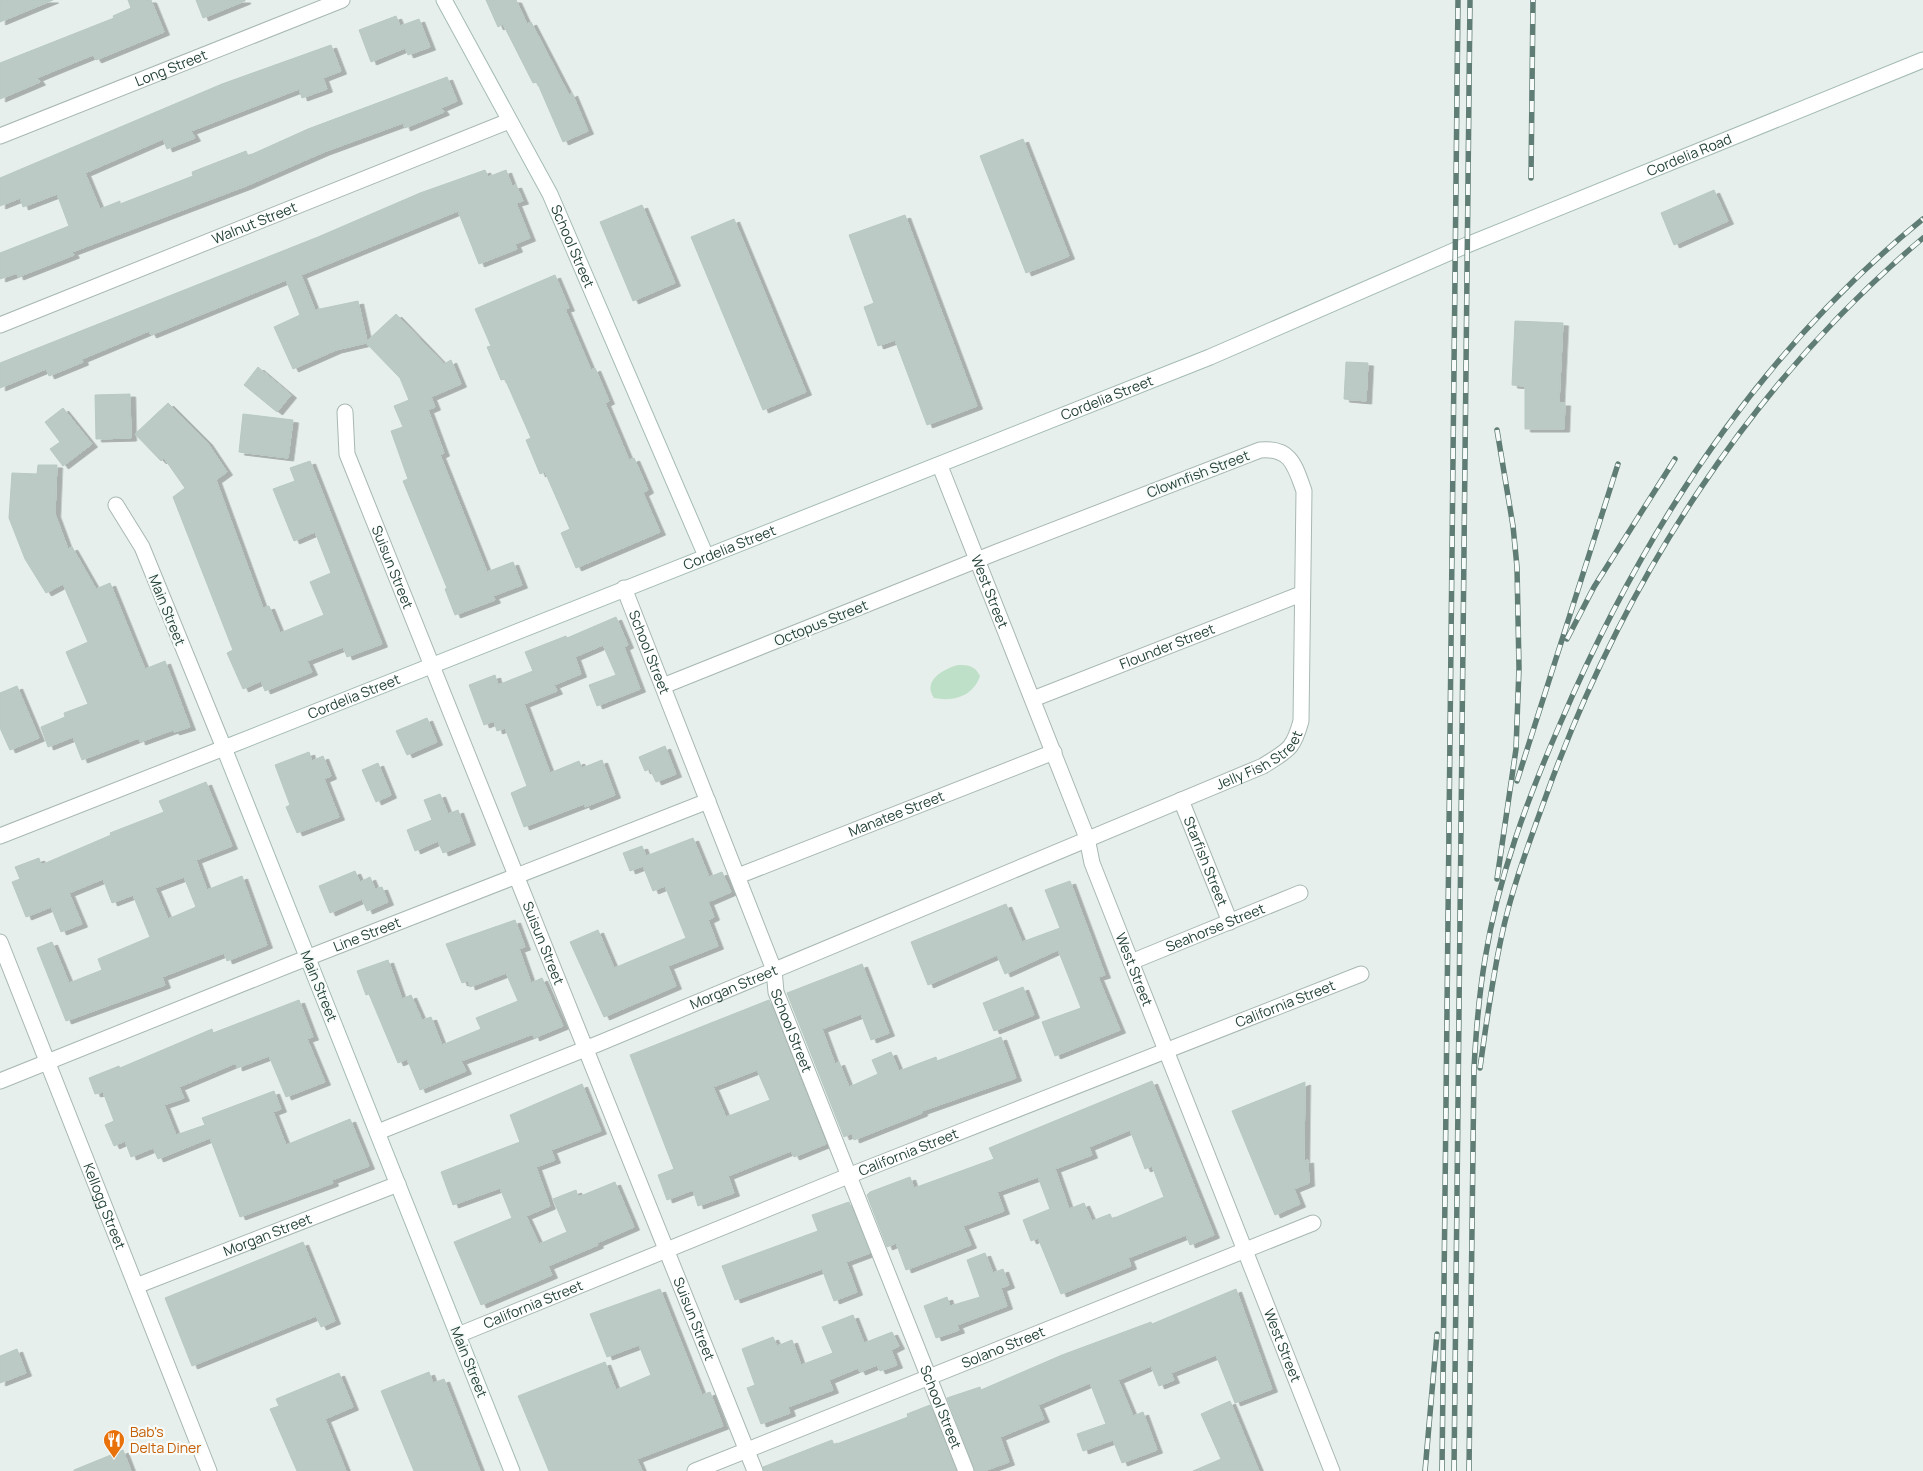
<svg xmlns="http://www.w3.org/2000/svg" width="1923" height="1471" font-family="Manrope,sans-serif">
	<defs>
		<filter id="shadow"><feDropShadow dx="5.5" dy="3" stdDeviation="0" flood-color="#0004"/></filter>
	</defs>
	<rect width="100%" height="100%" fill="#e6efeb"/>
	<path fill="#bfe0c8" d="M 958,665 C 969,665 975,666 980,676 C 973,696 954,702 934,698 C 922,681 943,669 958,665 Z"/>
	<path fill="#bbcac4" stroke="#b8c9c2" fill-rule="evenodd" filter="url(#shadow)" d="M 0,0 L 53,0 L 0,22 Z
		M 128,0 L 151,0 L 164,32 L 96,60 L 93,55 L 56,70 L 37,78 L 40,82 L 0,99 L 0,63 L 114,18 L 113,16 L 131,8 Z
		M 196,0 L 245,0 L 245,1 L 203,18 Z
		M 486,0 L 516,0 L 527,24 L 531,22 L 569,95 L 572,93 L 588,131 L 563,142 L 537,82 L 533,83 L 503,24 L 498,27 Z
		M 396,16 L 400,26 L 419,19 L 430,47 L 408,55 L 405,48 L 371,62 L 359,30 Z
		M 331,45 L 341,71 L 323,78 L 327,89 L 302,98 L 299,89 L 191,131 L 195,138 L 167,149 L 163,139 L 85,173 L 100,209 L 120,201 L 120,204 L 193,176 L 192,172 L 246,151 L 248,156 L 308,129 L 447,77 L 457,101 L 441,108 L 444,112 L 405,128 L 403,123 L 324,152 L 246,186 L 72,252 L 74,255 L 18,277 L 17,273 L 0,279 L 0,253 L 69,226 L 57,194 L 23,207 L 20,198 L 0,206 L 0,178 L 222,84 Z
		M 1023,139 L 1069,256 L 1026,273 L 980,156 Z
		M 485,170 L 488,177 L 506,170 L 512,186 L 516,185 L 523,201 L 516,203 L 530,238 L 515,244 L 517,249 L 479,264 L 458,211 L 301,275 L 315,310 L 358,301 L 367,341 L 396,314 L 444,364 L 451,360 L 461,384 L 431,397 L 435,407 L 428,410 L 444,453 L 440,455 L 487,572 L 513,562 L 522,585 L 493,596 L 495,600 L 455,615 L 445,589 L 447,588 L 403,481 L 408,479 L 391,431 L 403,427 L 394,406 L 409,400 L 400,378 L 366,343 L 336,350 L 293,369 L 274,327 L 300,315 L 286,280 L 151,335 L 149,331 L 82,359 L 83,362 L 49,376 L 46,369 L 0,388 L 0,363 L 318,237 L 420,193 Z
		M 1714,190 L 1728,221 L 1674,245 L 1661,213 Z
		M 642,205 L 675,283 L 633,301 L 600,222 Z
		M 905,215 L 977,406 L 927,425 L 895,340 L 878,346 L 864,307 L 874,303 L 849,235 Z
		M 734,219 L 806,392 L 763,410 L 691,237 Z
		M 555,275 L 569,308 L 565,309 L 591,370 L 595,368 L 609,401 L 605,403 L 629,460 L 634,458 L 648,490 L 643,493 L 660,532 L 576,568 L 561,533 L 570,529 L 545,472 L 540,474 L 526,440 L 531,438 L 505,379 L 501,380 L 487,347 L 491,346 L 475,309 Z
		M 1515,321 L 1563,323 L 1559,403 L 1565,403 L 1564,429 L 1525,429 L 1525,386 L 1512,385 Z
		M 1346,362 L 1368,363 L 1366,401 L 1344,399 Z
		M 258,367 L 291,395 L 277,412 L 244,385 Z
		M 130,394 L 131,438 L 96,439 L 95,395 Z
		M 168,403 L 207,442 L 227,472 L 216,480 L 263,608 L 269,606 L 280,633 L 324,615 L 310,582 L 331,573 L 315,532 L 294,541 L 273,489 L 295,481 L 290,468 L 310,461 L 382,644 L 347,657 L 343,647 L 307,661 L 312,672 L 265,691 L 261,681 L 243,689 L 227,653 L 233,650 L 173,497 L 185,488 L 164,458 L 161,461 L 135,434 Z
		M 63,408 L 92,444 L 63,466 L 50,449 L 60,442 L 45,422 Z
		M 243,414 L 293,420 L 288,458 L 239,452 Z
		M 38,465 L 57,465 L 55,514 L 68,549 L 72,547 L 96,589 L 110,583 L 145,669 L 165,661 L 190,727 L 174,732 L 173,730 L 140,742 L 139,738 L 82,760 L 73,737 L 48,747 L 41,727 L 65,717 L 64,713 L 88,704 L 66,652 L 88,642 L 63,584 L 46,593 L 25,559 L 9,518 L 12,473 L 37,474 Z
		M 616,617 L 628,645 L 624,647 L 640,689 L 597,706 L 589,685 L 616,675 L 603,645 L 575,657 L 581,674 L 554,685 L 557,691 L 524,704 L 550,773 L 579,761 L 582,768 L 602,760 L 615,795 L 585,807 L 584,804 L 524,827 L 511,793 L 527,786 L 505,728 L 497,731 L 494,721 L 484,725 L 469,685 L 495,675 L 498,685 L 533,671 L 525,652 L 566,636 L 567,638 Z
		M 17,686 L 39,738 L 10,750 L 0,728 L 0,693 Z
		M 427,718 L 437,742 L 407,755 L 396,731 Z
		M 665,746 L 676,774 L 656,782 L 650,769 L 645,771 L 639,757 Z
		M 309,752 L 312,761 L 323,756 L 331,776 L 324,779 L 339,817 L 297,833 L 286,807 L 290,805 L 275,765 Z
		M 378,763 L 391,795 L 376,802 L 362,770 Z
		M 206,782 L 232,846 L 196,860 L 207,890 L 242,876 L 267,945 L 227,961 L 224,953 L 162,977 L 165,985 L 66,1021 L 37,948 L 52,942 L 69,983 L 102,970 L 98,959 L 150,937 L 133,895 L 112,903 L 103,879 L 69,893 L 82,924 L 61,932 L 51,907 L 26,917 L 12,882 L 20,879 L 15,867 L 39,858 L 41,865 L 111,835 L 110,833 L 164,812 L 159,801 ZM 184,877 L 196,907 L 168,919 L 155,888 Z
		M 440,794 L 448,814 L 458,810 L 470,842 L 443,853 L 438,841 L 415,851 L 407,830 L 432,820 L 424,800 Z
		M 693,838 L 709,877 L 722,872 L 731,892 L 708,902 L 714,917 L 708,920 L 718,946 L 668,966 L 676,986 L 604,1017 L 570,942 L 598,930 L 614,968 L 686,938 L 665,886 L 653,891 L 643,866 L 630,871 L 623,853 L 642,846 L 646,856 Z
		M 355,871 L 360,882 L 370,877 L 375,889 L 382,887 L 388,902 L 367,911 L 362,899 L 330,913 L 319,886 Z
		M 1070,881 L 1105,975 L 1098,977 L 1120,1030 L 1055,1056 L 1042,1022 L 1081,1008 L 1058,950 L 1005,974 L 997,955 L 928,985 L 911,942 L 1006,904 L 1022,942 L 1060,928 L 1045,890 Z
		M 515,920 L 525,947 L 519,949 L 531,983 L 542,978 L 563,1026 L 534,1038 L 533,1034 L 461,1061 L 466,1071 L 420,1090 L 407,1059 L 398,1063 L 369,994 L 366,995 L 357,971 L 388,960 L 402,999 L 411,995 L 422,1020 L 431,1017 L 442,1045 L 481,1029 L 476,1018 L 518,1001 L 506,973 L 470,987 L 468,981 L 462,983 L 446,944 Z
		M 862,964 L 889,1033 L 871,1040 L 861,1014 L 822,1029 L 835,1064 L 839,1062 L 849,1087 L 878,1074 L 872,1060 L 891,1052 L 899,1071 L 936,1057 L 937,1061 L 1001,1037 L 1016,1078 L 922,1111 L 922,1113 L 854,1140 L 852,1133 L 844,1137 L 787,993 Z
		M 1023,987 L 1034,1015 L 994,1031 L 983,1003 Z
		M 299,1000 L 313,1037 L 307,1039 L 325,1082 L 286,1097 L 269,1056 L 237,1068 L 236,1063 L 179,1087 L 184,1098 L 164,1105 L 176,1135 L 205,1125 L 202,1118 L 274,1091 L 281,1109 L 273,1112 L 286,1145 L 350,1119 L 369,1166 L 332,1180 L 333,1183 L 240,1217 L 210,1138 L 158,1159 L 153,1148 L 131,1157 L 125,1141 L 114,1146 L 105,1125 L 114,1121 L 103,1092 L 95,1094 L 89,1078 L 119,1066 L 120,1068 L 212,1029 L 213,1033 Z
		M 769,1000 L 826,1144 L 794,1157 L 791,1151 L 728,1176 L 734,1193 L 698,1206 L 693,1190 L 667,1200 L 658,1175 L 674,1169 L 630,1055 ZM 757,1070 L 770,1100 L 726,1117 L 713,1087 Z
		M 1152,1081 L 1214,1235 L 1190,1245 L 1186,1235 L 1128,1258 L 1131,1266 L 1061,1294 L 1038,1238 L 1031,1241 L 1023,1220 L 1050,1209 L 1038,1177 L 997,1192 L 1004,1211 L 963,1226 L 971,1245 L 906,1270 L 896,1243 L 887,1247 L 867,1195 L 870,1192 L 910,1177 L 914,1188 L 994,1159 L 989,1148 ZM 1130,1130 L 1145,1169 L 1152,1166 L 1164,1197 L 1112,1219 L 1110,1214 L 1092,1221 L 1084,1203 L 1069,1209 L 1055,1169 L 1092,1155 L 1089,1147 Z
		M 1305,1082 L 1304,1161 L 1308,1160 L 1309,1183 L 1294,1189 L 1300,1204 L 1275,1215 L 1232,1111 Z
		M 582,1084 L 601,1131 L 551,1150 L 555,1160 L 536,1167 L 550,1206 L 526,1216 L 539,1244 L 567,1232 L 553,1199 L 576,1190 L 578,1197 L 615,1182 L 634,1227 L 597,1243 L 598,1245 L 548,1266 L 552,1275 L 481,1305 L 454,1242 L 512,1218 L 500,1188 L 453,1205 L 441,1172 L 520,1142 L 510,1115 Z
		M 849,1202 L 870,1253 L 846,1262 L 857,1292 L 834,1301 L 822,1269 L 735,1300 L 722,1266 L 818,1231 L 812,1215 Z
		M 303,1242 L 335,1321 L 321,1327 L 316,1316 L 192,1366 L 165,1298 Z
		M 985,1253 L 993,1273 L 1003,1269 L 1009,1285 L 1001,1288 L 1007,1306 L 957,1325 L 959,1330 L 936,1338 L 924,1306 L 947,1297 L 950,1306 L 980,1297 L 967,1260 Z
		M 660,1289 L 702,1395 L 710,1392 L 723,1426 L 637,1459 L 642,1471 L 549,1471 L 518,1396 L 605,1362 L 616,1390 L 651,1375 L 639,1345 L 607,1357 L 590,1314 Z
		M 1236,1289 L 1272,1389 L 1235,1403 L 1216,1355 L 1171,1373 L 1174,1380 L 1159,1386 L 1151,1366 L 1118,1380 L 1133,1416 L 1143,1412 L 1157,1450 L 1122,1463 L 1113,1440 L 1083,1451 L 1077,1434 L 1106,1424 L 1090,1383 L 1038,1405 L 1044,1419 L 1000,1437 L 1009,1462 L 984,1471 L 975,1471 L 947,1398 L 980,1387 L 981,1390 L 1062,1355 L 1151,1322 L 1152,1324 Z
		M 853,1315 L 864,1343 L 892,1332 L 899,1346 L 891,1350 L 897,1365 L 880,1371 L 877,1365 L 860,1372 L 858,1368 L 829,1380 L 833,1390 L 788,1407 L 790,1413 L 761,1424 L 747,1388 L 755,1385 L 742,1349 L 773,1337 L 777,1346 L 792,1340 L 801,1365 L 833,1353 L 822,1327 Z
		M 17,1349 L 26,1373 L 0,1383 L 0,1356 Z
		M 429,1372 L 433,1383 L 444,1379 L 480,1471 L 414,1471 L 381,1391 Z
		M 339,1373 L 353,1407 L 325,1419 L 346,1471 L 297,1471 L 270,1409 L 279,1406 L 276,1399 Z
		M 1230,1401 L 1259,1471 L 1193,1471 L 1221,1459 L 1201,1414 Z
		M 930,1405 L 956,1471 L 764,1471 L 763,1467 L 832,1440 L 834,1445 L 908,1417 L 907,1414 Z
		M 123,1450 L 131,1471 L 74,1471 L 74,1470 Z"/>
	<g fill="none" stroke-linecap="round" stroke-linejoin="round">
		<g stroke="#a8b8b2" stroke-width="17">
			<g id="street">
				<path id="s1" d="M 0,136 L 342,0"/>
				<path id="s2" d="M 0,325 L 509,121"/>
				<path id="s3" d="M 345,412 L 347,454 L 755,1471"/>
				<path id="s4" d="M 940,466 L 1087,838 L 1092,863 L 1332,1471"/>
				<path id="s5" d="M 624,588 L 774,970 L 776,992 L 966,1471"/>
				<path id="s6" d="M 1033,699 L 1301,594"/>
				<path id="s7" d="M 1181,800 L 1230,922"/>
				<path d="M 0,836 L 224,748 L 142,547 L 116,505"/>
				<path id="s8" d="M 738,876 L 1054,752"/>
				<path id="s9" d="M 0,942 L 209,1471"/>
				<path id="s10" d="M 1131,962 L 1300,893"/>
				<path id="s11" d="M 0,1081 L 289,965 L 708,801"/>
				<path id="s12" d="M 378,1132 L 600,1043 L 1263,766 C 1288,750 1293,750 1301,721 L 1304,491 C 1295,466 1291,447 1260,450 L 997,552 L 663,686"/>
				<path id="s13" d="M 136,1286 L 398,1184"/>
				<path id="s14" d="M 458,1335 L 858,1172 L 1361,974"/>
				<path id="s15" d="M 695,1471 L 1313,1223"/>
			</g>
		</g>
		<g stroke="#a4bbb3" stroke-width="17">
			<g id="secondary">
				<path id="s16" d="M 444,0 L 550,194 L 706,556"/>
				<path id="s17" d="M 512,1471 L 224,748 L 1210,357 L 1467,245 L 1923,60"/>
			</g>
		</g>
		<use href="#street" stroke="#fff" stroke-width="15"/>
		<use href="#secondary" stroke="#fff" stroke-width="15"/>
		<g stroke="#5f7d75" stroke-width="5.5">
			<path id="rail" d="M 1531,178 L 1533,0
				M 1497,430 L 1513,526 L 1517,567 L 1519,668 L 1516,749 L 1497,879
				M 1567,639 L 1594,587 L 1675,459
				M 1517,781 L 1618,464
				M 1480,1068 C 1486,1025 1492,981 1501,939 C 1511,890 1529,843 1546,796 C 1623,582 1749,385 1923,238
				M 1425,1471 L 1437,1334
				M 1442,1471 L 1458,0
				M 1454,1471 L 1470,0
				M 1469,1471 L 1474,1068 C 1476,1031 1479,995 1485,959 C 1498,878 1527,800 1560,724 C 1642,532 1759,352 1923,219"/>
		</g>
		<use href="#rail" stroke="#f7fbf9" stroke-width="4" stroke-dasharray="11" stroke-linecap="butt"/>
	</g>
	<defs>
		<g id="restaurant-pin" transform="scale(1.125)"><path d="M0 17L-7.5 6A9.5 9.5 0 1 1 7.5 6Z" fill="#e8710a" stroke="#f7fbf9"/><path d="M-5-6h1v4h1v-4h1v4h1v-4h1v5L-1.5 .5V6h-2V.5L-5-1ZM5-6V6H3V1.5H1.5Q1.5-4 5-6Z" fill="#fff"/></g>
	</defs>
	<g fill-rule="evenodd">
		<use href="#restaurant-pin" x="114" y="1440"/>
	</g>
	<g text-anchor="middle" stroke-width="4.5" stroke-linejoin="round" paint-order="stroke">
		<g font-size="14" fill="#24423a" stroke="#f7fbf9">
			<text dy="5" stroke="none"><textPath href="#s1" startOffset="184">Long Street</textPath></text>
			<text dy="5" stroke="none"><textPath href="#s17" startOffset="2359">Cordelia Road</textPath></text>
			<text dy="5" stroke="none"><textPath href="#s2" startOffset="274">Walnut Street</textPath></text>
			<text dy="5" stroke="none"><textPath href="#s16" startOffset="278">School Street</textPath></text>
			<text dy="5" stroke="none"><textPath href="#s17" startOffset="1728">Cordelia Street</textPath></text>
			<text transform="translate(1198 474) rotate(-21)" y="5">Clownfish Street</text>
			<text dy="5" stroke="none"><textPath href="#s17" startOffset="1322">Cordelia Street</textPath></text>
			<text dy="5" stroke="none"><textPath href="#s3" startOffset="164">Suisun Street</textPath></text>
			<text dy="5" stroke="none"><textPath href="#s4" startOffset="135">West Street</textPath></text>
			<text transform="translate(167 610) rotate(68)" y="5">Main Street</text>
			<text transform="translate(821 623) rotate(-22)" y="5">Octopus Street</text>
			<text dy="5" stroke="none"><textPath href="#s6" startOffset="144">Flounder Street</textPath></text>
			<text dy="5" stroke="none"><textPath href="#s5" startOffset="69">School Street</textPath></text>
			<text dy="5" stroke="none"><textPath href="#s17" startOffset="918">Cordelia Street</textPath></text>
			<text dy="5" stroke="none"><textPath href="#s12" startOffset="958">Jelly Fish Street</textPath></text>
			<text dy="5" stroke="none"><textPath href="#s8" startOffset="170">Manatee Street</textPath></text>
			<text dy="5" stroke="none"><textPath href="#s7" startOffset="66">Starfish Street</textPath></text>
			<text dy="5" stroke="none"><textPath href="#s10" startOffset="91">Seahorse Street</textPath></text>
			<text dy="5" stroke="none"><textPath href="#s11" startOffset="395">Line Street</textPath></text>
			<text dy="5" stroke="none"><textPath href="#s3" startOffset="569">Suisun Street</textPath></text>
			<text dy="5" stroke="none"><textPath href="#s4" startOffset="540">West Street</textPath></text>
			<text transform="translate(319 986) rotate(68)" y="5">Main Street</text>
			<text dy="5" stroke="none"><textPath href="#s12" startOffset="384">Morgan Street</textPath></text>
			<text dy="5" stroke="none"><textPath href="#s14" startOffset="891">California Street</textPath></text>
			<text dy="5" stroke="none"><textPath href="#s5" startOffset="474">School Street</textPath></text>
			<text dy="5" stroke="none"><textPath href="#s14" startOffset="486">California Street</textPath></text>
			<text dy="5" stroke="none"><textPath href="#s9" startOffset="284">Kellogg Street</textPath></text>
			<text dy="5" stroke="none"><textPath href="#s13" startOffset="141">Morgan Street</textPath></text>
			<text dy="5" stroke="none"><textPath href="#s14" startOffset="81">California Street</textPath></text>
			<text dy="5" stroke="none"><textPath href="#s3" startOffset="974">Suisun Street</textPath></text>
			<text dy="5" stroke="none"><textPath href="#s15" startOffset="332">Solano Street</textPath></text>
			<text dy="5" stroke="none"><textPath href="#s4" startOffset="944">West Street</textPath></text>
			<text transform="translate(469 1362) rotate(68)" y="5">Main Street</text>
			<text dy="5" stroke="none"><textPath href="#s5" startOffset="879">School Street</textPath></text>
		</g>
		<g font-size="14" fill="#c56008" stroke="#f7fbf9" text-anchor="start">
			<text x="130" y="1437">Bab's<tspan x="130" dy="16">Delta Diner</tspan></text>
		</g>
	</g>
</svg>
